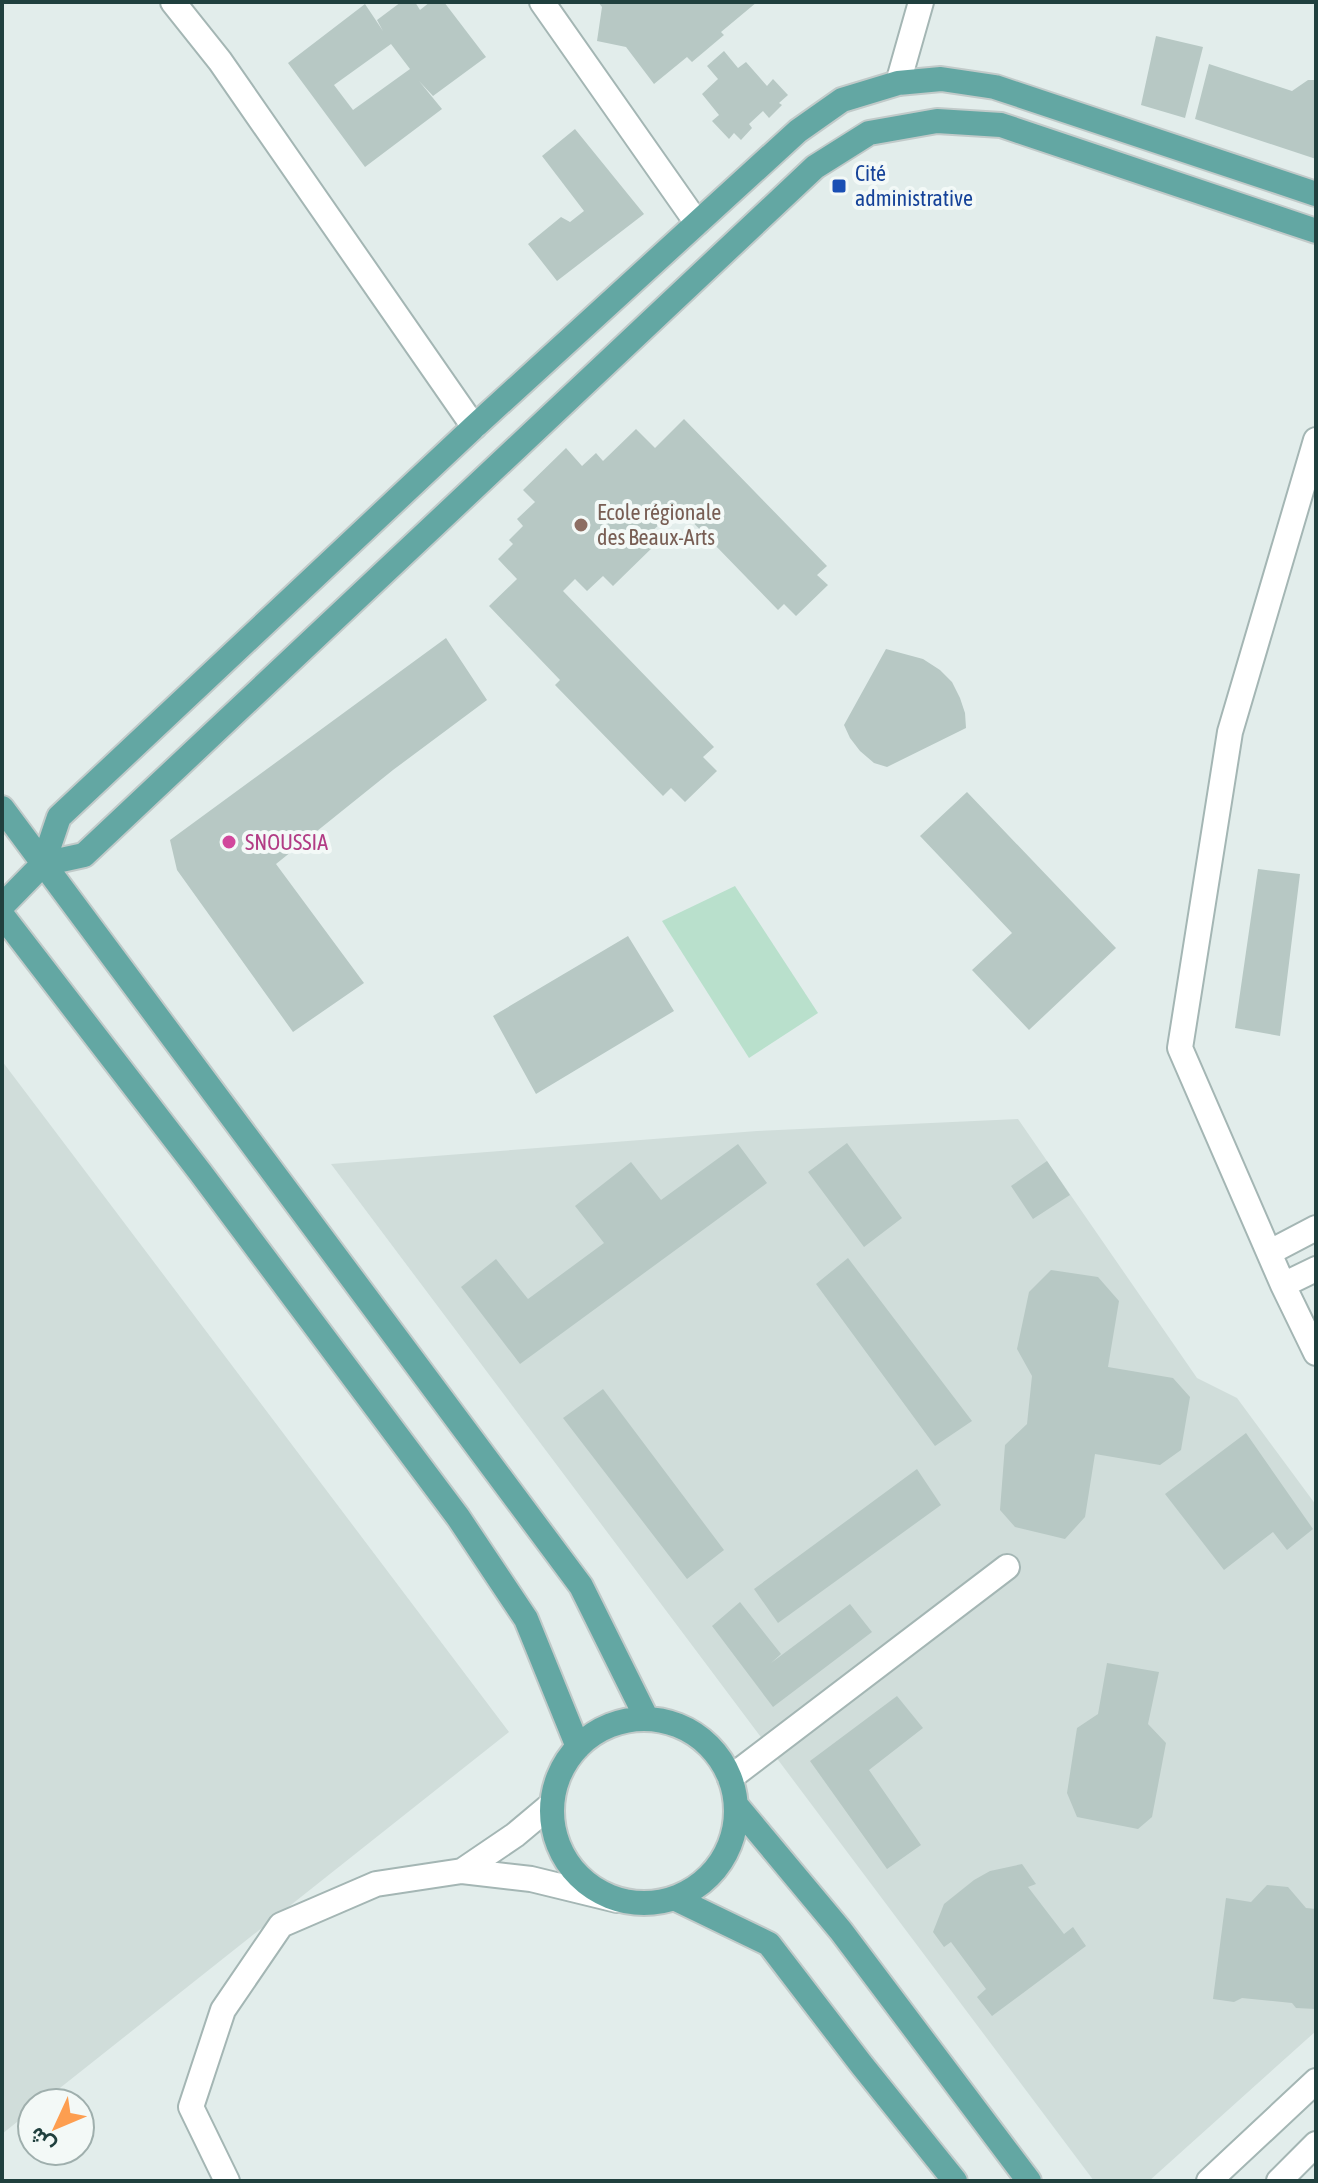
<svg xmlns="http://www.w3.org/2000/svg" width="1318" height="2183" font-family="'Asap Condensed',Vazirmatn,sans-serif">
	<rect width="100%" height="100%" fill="#e2edeb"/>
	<path fill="#d0ddda" d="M 2,1061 L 509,1732 L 41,2103 L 32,2103 L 32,2110 L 2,2134 Z
		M 1018,1119 L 1197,1378 L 1237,1398 L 1316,1505 L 1316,2031 L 1149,2181 L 1094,2181 L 331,1164 L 757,1131 Z"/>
	<path fill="#b9e0cc" d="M 735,886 L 818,1013 L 749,1058 L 662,921 Z"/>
	<path fill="#b7c8c4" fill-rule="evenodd" d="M 401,2 L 415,2 L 420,10 L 430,2 L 444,2 L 486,57 L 433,96 L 419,81 L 442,109 L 365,167 L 288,63 L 365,4 L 383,31 L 377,20 ZM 391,44 L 410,69 L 353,110 L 334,85 Z
		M 598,2 L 757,2 L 721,32 L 724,35 L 692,62 L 687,57 L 654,84 L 626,47 L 597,41 L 602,7 Z
		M 1156,36 L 1203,47 L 1185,118 L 1141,105 Z
		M 724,51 L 738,68 L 746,62 L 767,86 L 773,79 L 788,95 L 779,103 L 782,105 L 769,118 L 763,111 L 749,124 L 752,128 L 741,140 L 734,133 L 729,139 L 712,121 L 719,115 L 702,94 L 718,79 L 707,66 Z
		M 1209,64 L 1292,91 L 1308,80 L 1316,80 L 1316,159 L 1195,119 Z
		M 575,129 L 644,214 L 557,281 L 528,244 L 561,217 L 570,222 L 584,211 L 542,156 Z
		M 684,419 L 827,566 L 817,575 L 828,585 L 796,616 L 784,604 L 778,610 L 678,507 L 647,536 L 656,544 L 613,586 L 603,576 L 587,591 L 575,579 L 563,591 L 714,747 L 703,757 L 717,771 L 685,802 L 671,788 L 663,796 L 555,685 L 560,680 L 489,606 L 517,579 L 498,559 L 513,544 L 509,540 L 523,526 L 517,519 L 535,502 L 523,490 L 566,448 L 582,466 L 596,453 L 603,461 L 636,429 L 655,448 Z
		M 446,638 L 487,700 L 393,770 L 276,864 L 364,983 L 293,1032 L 177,870 L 170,840 Z
		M 886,649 L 923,659 L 940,670 L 952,682 L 960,698 L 965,713 L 966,728 L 887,767 L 874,763 L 860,751 L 850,738 L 844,725 Z
		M 967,792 L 1116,948 L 1029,1030 L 972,970 L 1012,933 L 920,836 Z
		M 1258,869 L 1300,874 L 1280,1036 L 1235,1028 Z
		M 628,936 L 674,1011 L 536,1094 L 493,1016 Z
		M 847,1143 L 902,1218 L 864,1247 L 808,1172 Z
		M 738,1144 L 767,1183 L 520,1364 L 461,1287 L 496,1259 L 528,1299 L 604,1243 L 575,1206 L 631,1162 L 661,1200 Z
		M 1047,1161 L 1070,1195 L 1033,1219 L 1011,1186 Z
		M 848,1258 L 972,1421 L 935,1446 L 816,1284 Z
		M 1051,1270 L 1098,1277 L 1119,1301 L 1108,1367 L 1173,1378 L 1190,1397 L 1181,1450 L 1160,1465 L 1095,1454 L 1085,1517 L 1065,1539 L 1015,1527 L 1000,1510 L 1005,1445 L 1027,1424 L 1032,1376 L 1017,1349 L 1029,1292 Z
		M 603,1389 L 724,1550 L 687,1579 L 563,1418 Z
		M 1246,1433 L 1313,1529 L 1287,1550 L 1273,1532 L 1224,1570 L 1165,1494 Z
		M 917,1469 L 941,1505 L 778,1623 L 754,1589 Z
		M 740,1602 L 781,1654 L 771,1663 L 850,1604 L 872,1632 L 773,1707 L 712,1626 Z
		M 1107,1663 L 1159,1672 L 1148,1724 L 1166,1743 L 1152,1817 L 1138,1829 L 1077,1817 L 1067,1793 L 1077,1728 L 1098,1714 Z
		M 897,1696 L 923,1728 L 869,1770 L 921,1845 L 887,1869 L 810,1761 Z
		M 1022,1864 L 1036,1884 L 1028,1887 L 1064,1934 L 1073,1927 L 1086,1946 L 992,2016 L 977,1997 L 986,1989 L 951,1942 L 944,1947 L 933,1932 L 944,1904 L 974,1880 L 990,1871 Z
		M 1267,1885 L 1288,1887 L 1306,1908 L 1316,1909 L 1316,2009 L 1296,2008 L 1292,2003 L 1242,1998 L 1234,2002 L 1213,1999 L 1226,1898 L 1251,1902 Z"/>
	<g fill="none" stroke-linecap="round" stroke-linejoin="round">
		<g stroke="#a4b6b4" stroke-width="28">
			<path id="minor" d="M 173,2 L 220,61 L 474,427
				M 542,2 L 697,223
				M 898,83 L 921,2
				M 1316,440 L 1230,732 L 1180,1048 L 1283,1285 L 1316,1353
				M 1270,1252 L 1316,1228
				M 1283,1285 L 1316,1269
				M 730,1778 L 1007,1567
				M 462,1871 L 515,1835 L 552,1804
				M 227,2181 L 191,2107 L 223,2010 L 281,1925 L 376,1884 L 462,1871 L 531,1879 L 617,1900
				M 1209,2181 L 1316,2081
				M 1279,2181 L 1316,2144"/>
		</g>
		<g stroke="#c1cac9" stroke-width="28">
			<path id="major" d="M 2,808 L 581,1586 L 647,1719
				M 43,864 L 84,855 L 815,167 L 869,133 L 937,121 L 1001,125 L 1316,231
				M 2,906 L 43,864 L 59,817 L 474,427 L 798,131 L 842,100 L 898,83 L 941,79 L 995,87 L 1316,194
				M 2,915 L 200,1172 L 458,1517 L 526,1619 L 578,1747
				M552 1811a92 92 0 1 1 184 0a92 92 0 1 1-184 0Z
				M 736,1805 L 841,1931 L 1029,2181
				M 676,1899 L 769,1944 L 861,2064 L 955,2181"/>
		</g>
		<use href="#minor" stroke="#fff" stroke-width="24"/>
		<use href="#major" stroke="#63a7a3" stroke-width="24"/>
	</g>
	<rect fill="#1a4fb4" stroke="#f3f9f7" stroke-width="3" x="831" y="178" width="16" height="16" rx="4"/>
	<circle fill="#8d6e63" stroke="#f3f9f7" stroke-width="3" cx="581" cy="525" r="8"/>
	<circle fill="#d1479c" stroke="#f3f9f7" stroke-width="3" cx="229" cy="842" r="8"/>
	<g text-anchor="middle" stroke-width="8" stroke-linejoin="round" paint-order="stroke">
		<g font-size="22" fill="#164399" stroke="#f3f9f7" text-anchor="start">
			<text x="855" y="181">Cité<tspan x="855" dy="25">administrative</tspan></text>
		</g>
		<g font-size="22" fill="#785e54" stroke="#f3f9f7" text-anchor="start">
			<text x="597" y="520">Ecole régionale<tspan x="597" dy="25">des Beaux-Arts</tspan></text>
		</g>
		<g font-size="22" fill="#b23c85" stroke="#f3f9f7" text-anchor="start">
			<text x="245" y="850">SNOUSSIA</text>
		</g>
	</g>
	<rect width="1318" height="2183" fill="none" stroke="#20403e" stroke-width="8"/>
	<g transform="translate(56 2127) rotate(226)"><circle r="38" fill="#f3f9f7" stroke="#9fafad" stroke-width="2"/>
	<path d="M0-6L14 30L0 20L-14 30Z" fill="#fd9e50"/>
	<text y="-12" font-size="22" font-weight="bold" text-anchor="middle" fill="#20403e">ش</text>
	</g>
</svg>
